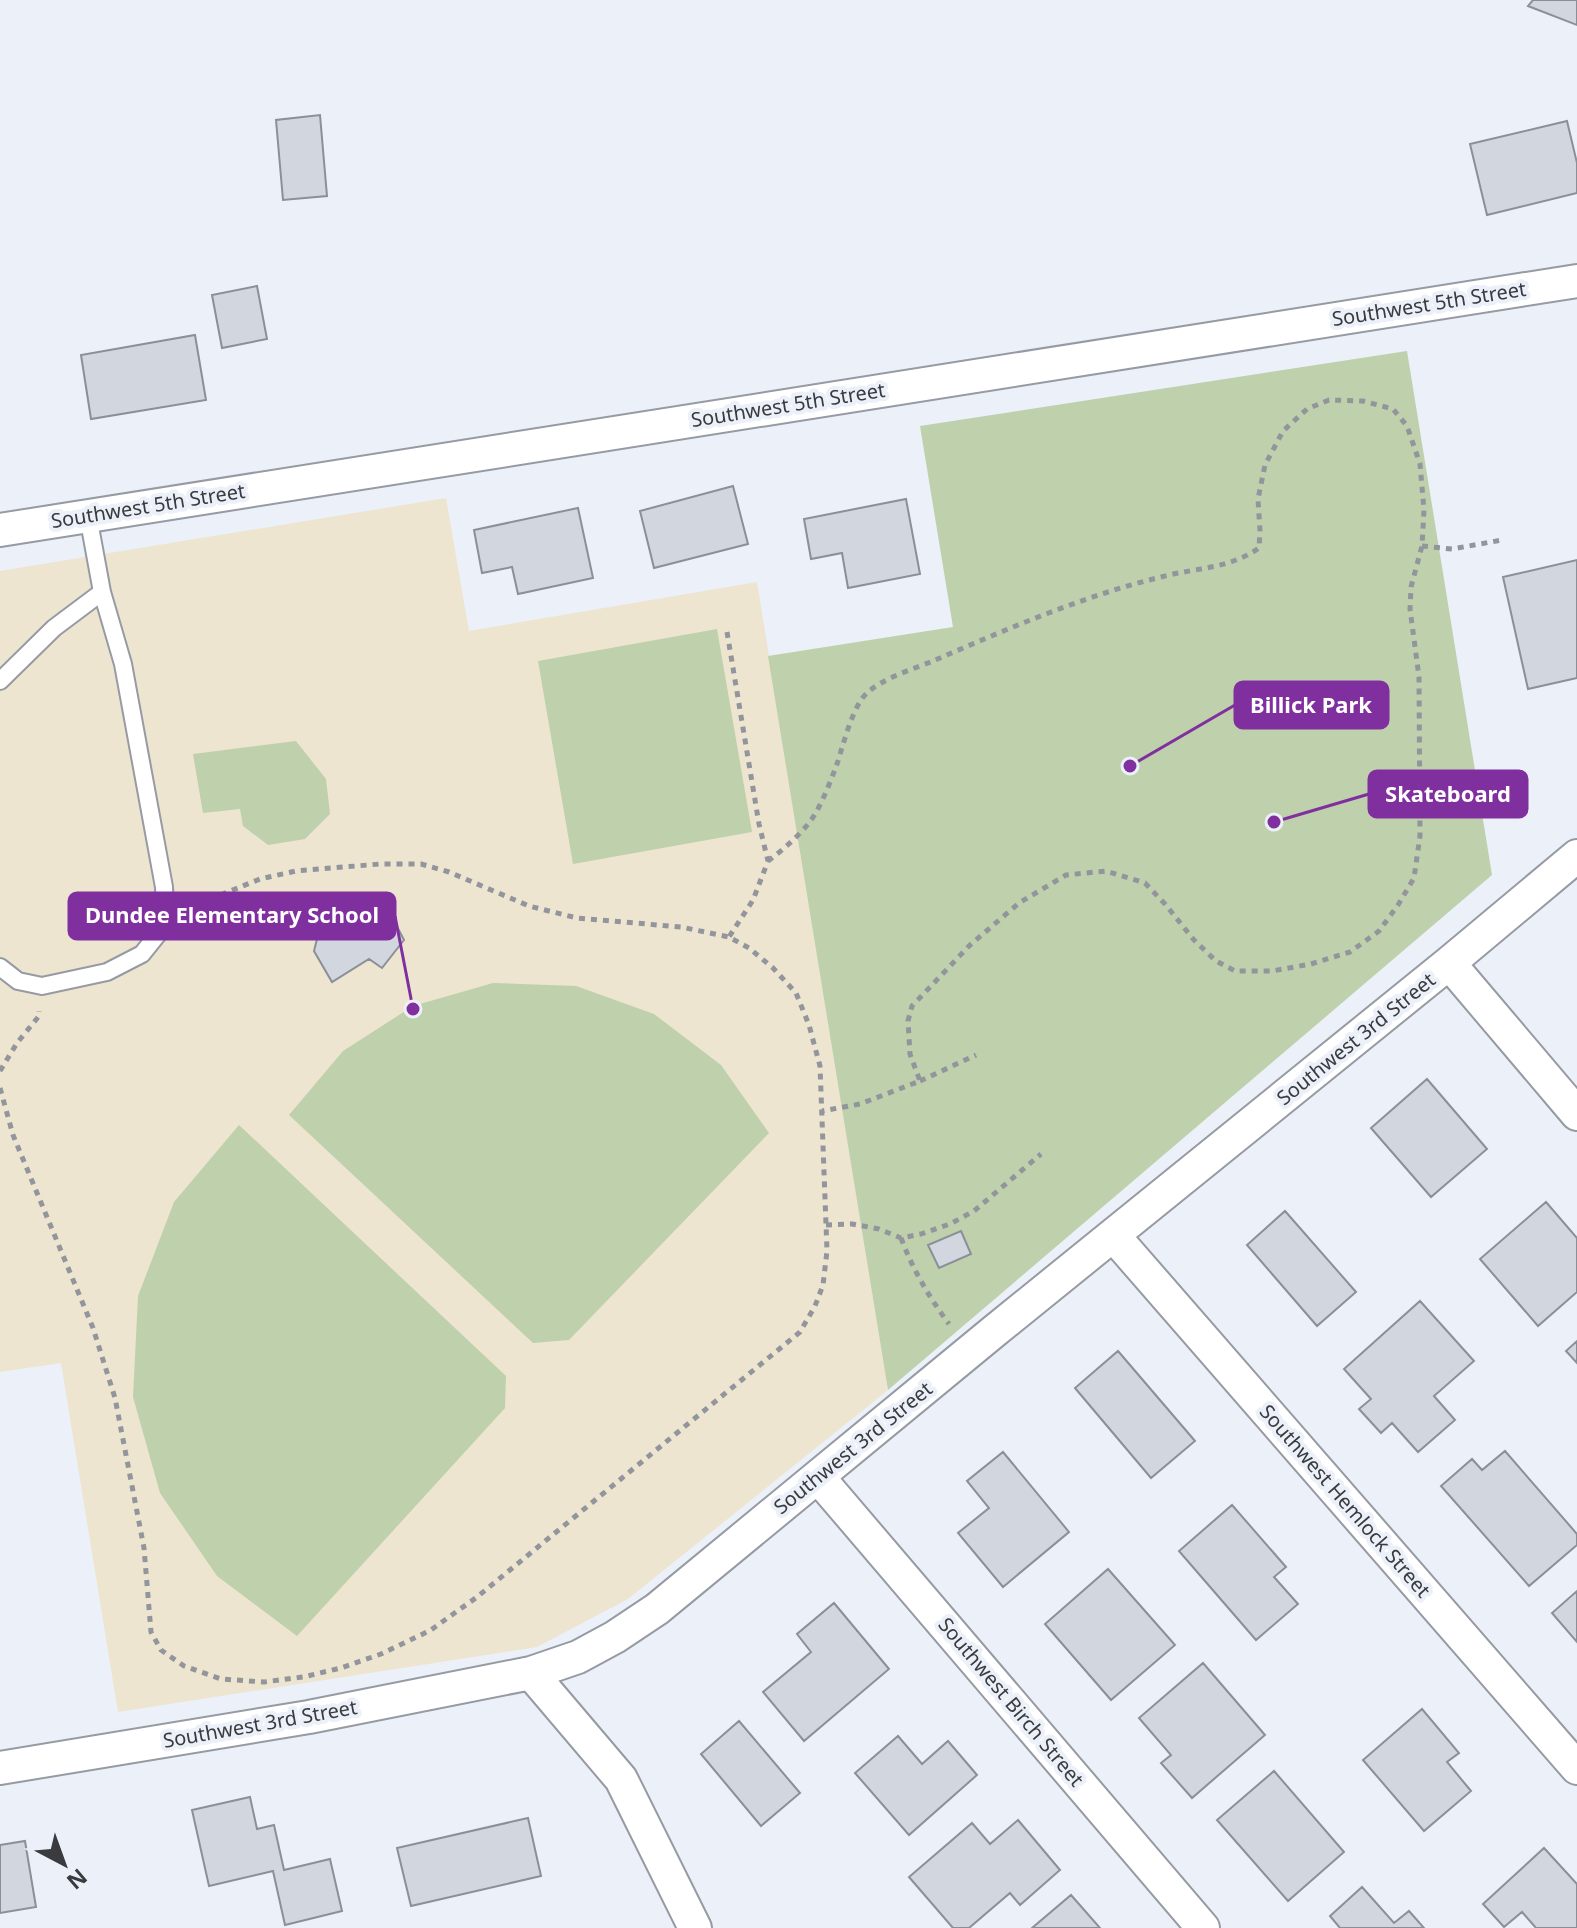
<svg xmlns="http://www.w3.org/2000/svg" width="1577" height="1928" font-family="'Noto Sans',sans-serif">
	<rect width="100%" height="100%" fill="#ebf0f9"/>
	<path fill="#ede5d0" d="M 446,498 L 469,631 L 757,582 L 888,1390 L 628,1599 L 537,1647 L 118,1712 L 61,1363 L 0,1372 L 0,571 Z"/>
	<path fill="#bfd0ac" d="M 1407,351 L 1492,875 L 888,1390 L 768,656 L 953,627 L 920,426 Z
		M 717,629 L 752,832 L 573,864 L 538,661 Z
		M 296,741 L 326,779 L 330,814 L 305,839 L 268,845 L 243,826 L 240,809 L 203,813 L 193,754 Z
		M 493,983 L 576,986 L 654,1014 L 721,1065 L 769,1133 L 569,1340 L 533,1343 L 289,1115 L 343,1051 L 413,1006 Z
		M 239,1125 L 506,1376 L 505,1408 L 297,1636 L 217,1576 L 160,1493 L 133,1397 L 138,1296 L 174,1202 Z"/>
	<path fill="#d2d6df" stroke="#8b8f98" stroke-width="2" d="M 1533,0 L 1577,0 L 1577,25 L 1528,6 Z
		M 320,115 L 327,196 L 283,200 L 276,120 Z
		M 1567,121 L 1577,163 L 1577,193 L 1487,215 L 1470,144 Z
		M 257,286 L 267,339 L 222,348 L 212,295 Z
		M 195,335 L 206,400 L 91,419 L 81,355 Z
		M 733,486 L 748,544 L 654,568 L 640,511 Z
		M 906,499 L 920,574 L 848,588 L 842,553 L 811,559 L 804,519 Z
		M 578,508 L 593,578 L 518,594 L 512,567 L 482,573 L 474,530 Z
		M 1577,560 L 1577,678 L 1528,689 L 1503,577 Z
		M 380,894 L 404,940 L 382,968 L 369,959 L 332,982 L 314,951 L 326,903 Z
		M 1427,1079 L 1487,1149 L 1431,1197 L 1371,1128 Z
		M 1546,1202 L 1577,1238 L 1577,1292 L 1538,1326 L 1480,1259 Z
		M 1285,1211 L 1356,1292 L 1317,1326 L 1247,1245 Z
		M 961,1231 L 971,1254 L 939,1268 L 928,1245 Z
		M 1420,1301 L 1474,1361 L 1434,1396 L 1455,1420 L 1418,1452 L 1392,1423 L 1381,1433 L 1359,1409 L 1371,1399 L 1344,1369 Z
		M 1577,1341 L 1577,1363 L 1566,1351 Z
		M 1118,1351 L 1195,1441 L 1151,1478 L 1075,1388 Z
		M 1505,1451 L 1577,1534 L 1577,1545 L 1529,1586 L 1441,1486 L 1472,1459 L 1482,1470 Z
		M 1003,1452 L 1069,1532 L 1003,1587 L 958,1533 L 989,1508 L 967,1481 Z
		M 1232,1505 L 1286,1567 L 1274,1577 L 1298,1604 L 1256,1640 L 1179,1551 Z
		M 1108,1569 L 1175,1645 L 1111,1700 L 1045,1624 Z
		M 1577,1591 L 1577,1642 L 1552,1613 Z
		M 834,1603 L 889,1669 L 804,1741 L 763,1692 L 811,1652 L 797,1634 Z
		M 1203,1663 L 1265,1735 L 1192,1798 L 1161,1763 L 1171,1755 L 1139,1718 Z
		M 1422,1709 L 1459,1753 L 1447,1762 L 1471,1791 L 1424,1831 L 1363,1760 Z
		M 739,1721 L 800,1793 L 761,1826 L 701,1754 Z
		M 898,1736 L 922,1764 L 948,1741 L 977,1775 L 909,1835 L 855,1773 Z
		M 1274,1771 L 1344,1852 L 1288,1901 L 1217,1820 Z
		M 250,1797 L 257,1829 L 274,1825 L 284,1870 L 330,1859 L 342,1911 L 285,1925 L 273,1871 L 209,1886 L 192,1810 Z
		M 528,1818 L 541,1876 L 411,1906 L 397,1848 Z
		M 1018,1820 L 1060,1870 L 1020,1905 L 1010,1893 L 969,1928 L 953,1928 L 909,1877 L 972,1823 L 990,1844 Z
		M 25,1841 L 36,1907 L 0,1913 L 0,1845 Z
		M 1544,1848 L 1577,1884 L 1577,1928 L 1536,1928 L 1522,1912 L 1504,1927 L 1483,1904 Z
		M 1362,1887 L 1394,1923 L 1409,1911 L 1424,1928 L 1340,1928 L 1330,1916 Z
		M 1071,1895 L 1100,1928 L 1032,1928 Z"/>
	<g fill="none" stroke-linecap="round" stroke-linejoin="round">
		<g stroke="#969aa3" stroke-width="20">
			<path id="lane" d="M 0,681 L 54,628 L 102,592
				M 0,967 L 18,981 L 42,986 L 107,972 L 142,954 L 158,934 L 165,913 L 164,887 L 123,664 L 102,592 L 88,516"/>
		</g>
		<g stroke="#969aa3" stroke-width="36">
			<path id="street" d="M 0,530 L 1577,281
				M 1449,963 L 1577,1114
				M 1113,1235 L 1577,1768
				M 818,1477 L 1203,1928
				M 531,1673 L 621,1779 L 695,1928
				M 0,1768 L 309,1717 L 531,1673 L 578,1657 L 615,1637 L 657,1609 L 992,1333 L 1449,963 L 1577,856"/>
		</g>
		<path stroke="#92959b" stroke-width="5" stroke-dasharray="6 6" stroke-linecap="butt" d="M 1422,546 L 1452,549 L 1502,540
			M 727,632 L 759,824 L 768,861 L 753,900 L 729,937
			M 768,861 C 784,849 805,831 815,814 C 824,799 831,780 837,764 C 843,746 853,704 868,692 C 884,678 913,669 933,661 C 1007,629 1083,596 1161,577 C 1194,568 1229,569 1259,548 L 1260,531 L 1258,499 L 1265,465 L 1283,431 L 1307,409 L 1329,400 L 1363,401 L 1393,409 L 1407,426 L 1420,464 L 1424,510 L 1422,546 L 1411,587 L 1410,609 L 1419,677 L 1420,836 L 1414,878 L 1398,905 L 1379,931 L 1350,952 L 1311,964 L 1272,971 L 1235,971 L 1216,961 L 1194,940 L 1165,904 L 1145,883 L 1106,871 L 1066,875 L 1019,903 L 969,946 L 912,1006 L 908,1021 L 910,1054 L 920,1081 L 860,1104 L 822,1111
			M 0,1071 L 17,1043 L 39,1016 L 39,1011
			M 920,1081 L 976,1055
			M 0,1088 L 13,1135 L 93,1328 L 115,1398 L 144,1548 L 151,1632 L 161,1650 L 184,1666 L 221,1679 L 264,1682 L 303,1677 L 341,1668 L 381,1654 L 431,1630 L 477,1597 L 800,1332 L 815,1306 L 823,1285 L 827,1251 L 820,1066 L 809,1025 L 796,993 L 773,968 L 749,948 L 729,937 L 681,927 L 577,918 L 529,906 L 449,872 L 421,864 L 380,864 L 296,871 L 260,879 L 191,907
			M 826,1225 L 852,1224 L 879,1229 L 901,1238 L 921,1234 L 950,1224 L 974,1211 L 1041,1154
			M 901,1238 C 913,1270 929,1297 949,1324"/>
		<use href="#lane" stroke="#fff" stroke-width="16"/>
		<use href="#street" stroke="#fff" stroke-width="32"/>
	</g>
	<g text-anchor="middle" stroke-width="8" stroke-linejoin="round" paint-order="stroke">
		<g font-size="20" fill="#393b3e" stroke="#ebf0f9">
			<text transform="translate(1429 304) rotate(-9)" y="7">Southwest 5th Street</text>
			<text transform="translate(788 405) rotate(-9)" y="7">Southwest 5th Street</text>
			<text transform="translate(148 506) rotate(-9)" y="7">Southwest 5th Street</text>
			<text transform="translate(1356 1039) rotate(-39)" y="7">Southwest 3rd Street</text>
			<text transform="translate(853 1448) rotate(-39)" y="7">Southwest 3rd Street</text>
			<text transform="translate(1345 1501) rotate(49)" y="7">Southwest Hemlock Street</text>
			<text transform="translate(1011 1702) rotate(50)" y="7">Southwest Birch Street</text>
			<text transform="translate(260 1724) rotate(-10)" y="7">Southwest 3rd Street</text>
		</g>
	</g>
	<path fill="none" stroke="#802f9f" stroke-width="3" d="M1130 766L1235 705M1274 822L1369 794M413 1009L395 916"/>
	<g fill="#802f9f" stroke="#ebf0f9" stroke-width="3">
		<circle cx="1130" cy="766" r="8"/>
		<circle cx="1274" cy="822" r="8"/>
		<circle cx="413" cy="1009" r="8"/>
	</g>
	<g fill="#802f9f" stroke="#802f9f" stroke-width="3">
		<rect x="1235" y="682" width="153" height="46" rx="8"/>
		<rect x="1369" y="771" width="158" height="46" rx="8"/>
		<rect x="69" y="893" width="326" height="46" rx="8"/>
	</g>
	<g font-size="22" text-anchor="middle" font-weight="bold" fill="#fff">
		<text x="1311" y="713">Billick Park</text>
		<text x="1448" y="802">Skateboard</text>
		<text x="232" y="923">Dundee Elementary School</text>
	</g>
	<g transform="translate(64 1864) rotate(139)" stroke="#ebf0f9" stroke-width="6" paint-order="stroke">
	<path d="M0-6L14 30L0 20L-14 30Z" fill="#393b3e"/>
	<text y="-12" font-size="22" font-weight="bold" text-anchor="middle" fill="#393b3e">N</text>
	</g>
</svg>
